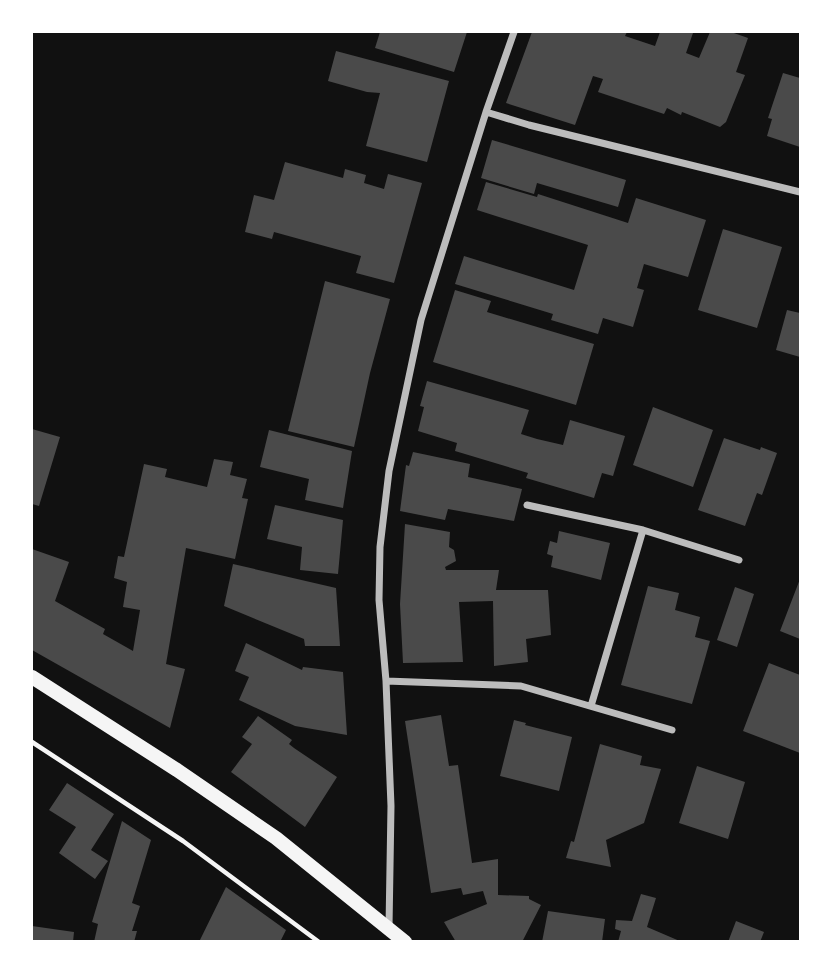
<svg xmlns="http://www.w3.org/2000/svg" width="832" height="973" font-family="'Asap Condensed',sans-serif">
	<rect width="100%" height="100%" fill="#111"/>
	<path fill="#4a4a4a" d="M 380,32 L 467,32 L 454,72 L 375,48 Z
		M 532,32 L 627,32 L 625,36 L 655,46 L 660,32 L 690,32 L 693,33 L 686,53 L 699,58 L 710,32 L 731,32 L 748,38 L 736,72 L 745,75 L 726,122 L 720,127 L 682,112 L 681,115 L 667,108 L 664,114 L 598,92 L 603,79 L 593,76 L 575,125 L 506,103 Z
		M 336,51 L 449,81 L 427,162 L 366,146 L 380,93 L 367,92 L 328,81 Z
		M 783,73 L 800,78 L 800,147 L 767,136 L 772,119 L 768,118 Z
		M 492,140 L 626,180 L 618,207 L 537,183 L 534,194 L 481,178 Z
		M 285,162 L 343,178 L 345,169 L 366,175 L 364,183 L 384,189 L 388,174 L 422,183 L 394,283 L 356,273 L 361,256 L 274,232 L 272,239 L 245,232 L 254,195 L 274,200 Z
		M 486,182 L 537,197 L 538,194 L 628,223 L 636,198 L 706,220 L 688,277 L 644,264 L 637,288 L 644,290 L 633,327 L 603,318 L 598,334 L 551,320 L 553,314 L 455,284 L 464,256 L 574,290 L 588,245 L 477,210 Z
		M 723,229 L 782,247 L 757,328 L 698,310 Z
		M 325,281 L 390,299 L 370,373 L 354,447 L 288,431 Z
		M 455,290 L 491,301 L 487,312 L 594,344 L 576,405 L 433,362 Z
		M 787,310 L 800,313 L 800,357 L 776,350 Z
		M 427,381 L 529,410 L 521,434 L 537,439 L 563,445 L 570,420 L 625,436 L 613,476 L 602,473 L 594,498 L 526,478 L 528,473 L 455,451 L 457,443 L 418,431 L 424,407 L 420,406 Z
		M 653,407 L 713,430 L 693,487 L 633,465 Z
		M 32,429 L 60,437 L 39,506 L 32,504 Z
		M 269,430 L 352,451 L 343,508 L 305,500 L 309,479 L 260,467 Z
		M 724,438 L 760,450 L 761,447 L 777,453 L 762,495 L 757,493 L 745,526 L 698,510 Z
		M 413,452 L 470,464 L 468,477 L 522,489 L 514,521 L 448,509 L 445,520 L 400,511 L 406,465 L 409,466 Z
		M 214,459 L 233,462 L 230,475 L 247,479 L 242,498 L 248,499 L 235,559 L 186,548 L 166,664 L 185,669 L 170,728 L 32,650 L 32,549 L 69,562 L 55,601 L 105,629 L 103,634 L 133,651 L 140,610 L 123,607 L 127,582 L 114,578 L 118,556 L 124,557 L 144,464 L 167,469 L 165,477 L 207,487 Z
		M 275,505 L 343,520 L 338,574 L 300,570 L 302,547 L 267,539 Z
		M 405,524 L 450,532 L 449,547 L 454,550 L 456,561 L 445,567 L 446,570 L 499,570 L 496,590 L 548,590 L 551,635 L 526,639 L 528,662 L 494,666 L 493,601 L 459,602 L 463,662 L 403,663 L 400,604 Z
		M 559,531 L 610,543 L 601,580 L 551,567 L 553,556 L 547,554 L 550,541 L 557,543 Z
		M 233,564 L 336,588 L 340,646 L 305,646 L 304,639 L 224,606 Z
		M 800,579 L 800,639 L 780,631 Z
		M 648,586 L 679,593 L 675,610 L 700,617 L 695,637 L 710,641 L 692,704 L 621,685 Z
		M 735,587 L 754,594 L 737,647 L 717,640 Z
		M 246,643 L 302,670 L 303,667 L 343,672 L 347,735 L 295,726 L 239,700 L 249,677 L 235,671 Z
		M 769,663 L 800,675 L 800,753 L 743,731 Z
		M 441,715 L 449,766 L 458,765 L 472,863 L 498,859 L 498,895 L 529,896 L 529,899 L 541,905 L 522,942 L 456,942 L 444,922 L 487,904 L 483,891 L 463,895 L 461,888 L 431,893 L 405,721 Z
		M 258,716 L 292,740 L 289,744 L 294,748 L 337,777 L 305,827 L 231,772 L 252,744 L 242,737 Z
		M 514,720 L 526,723 L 525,725 L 572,737 L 559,791 L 500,776 Z
		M 600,744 L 642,756 L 640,765 L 661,769 L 644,823 L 606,840 L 611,867 L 566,858 L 571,841 L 574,842 Z
		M 697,766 L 745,782 L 728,839 L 679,823 Z
		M 67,783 L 114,814 L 91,850 L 108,861 L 95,879 L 59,853 L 76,827 L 49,810 Z
		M 122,821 L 151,840 L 132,903 L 140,906 L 132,931 L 137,931 L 134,942 L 94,942 L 98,924 L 92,922 Z
		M 226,887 L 286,930 L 280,942 L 199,942 Z
		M 641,894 L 656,898 L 647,927 L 682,942 L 618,942 L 621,931 L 615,929 L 616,920 L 632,921 Z
		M 548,911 L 605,919 L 602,942 L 542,942 Z
		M 736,921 L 764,932 L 760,942 L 728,942 Z
		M 32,926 L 74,932 L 73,942 L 32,942 Z"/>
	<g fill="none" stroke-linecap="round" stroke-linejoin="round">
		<path stroke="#f5f5f5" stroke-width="4.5" d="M 32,742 L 183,841 L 319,942"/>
		<path stroke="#bcbcbc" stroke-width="7" d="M 486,112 L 529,125 L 800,192
			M 527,505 L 643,530 L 739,560
			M 386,681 L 521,686 L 672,730
			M 591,706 L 643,530
			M 389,927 L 391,806 L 386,681 L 379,600 L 380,547 L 389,471 L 421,320 L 486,112 L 514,32"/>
		<path stroke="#f5f5f5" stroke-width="14" d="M 32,677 L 177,770 L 276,838 L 405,942"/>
	</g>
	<rect width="832" height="973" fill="none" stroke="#ffffff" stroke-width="66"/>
</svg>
